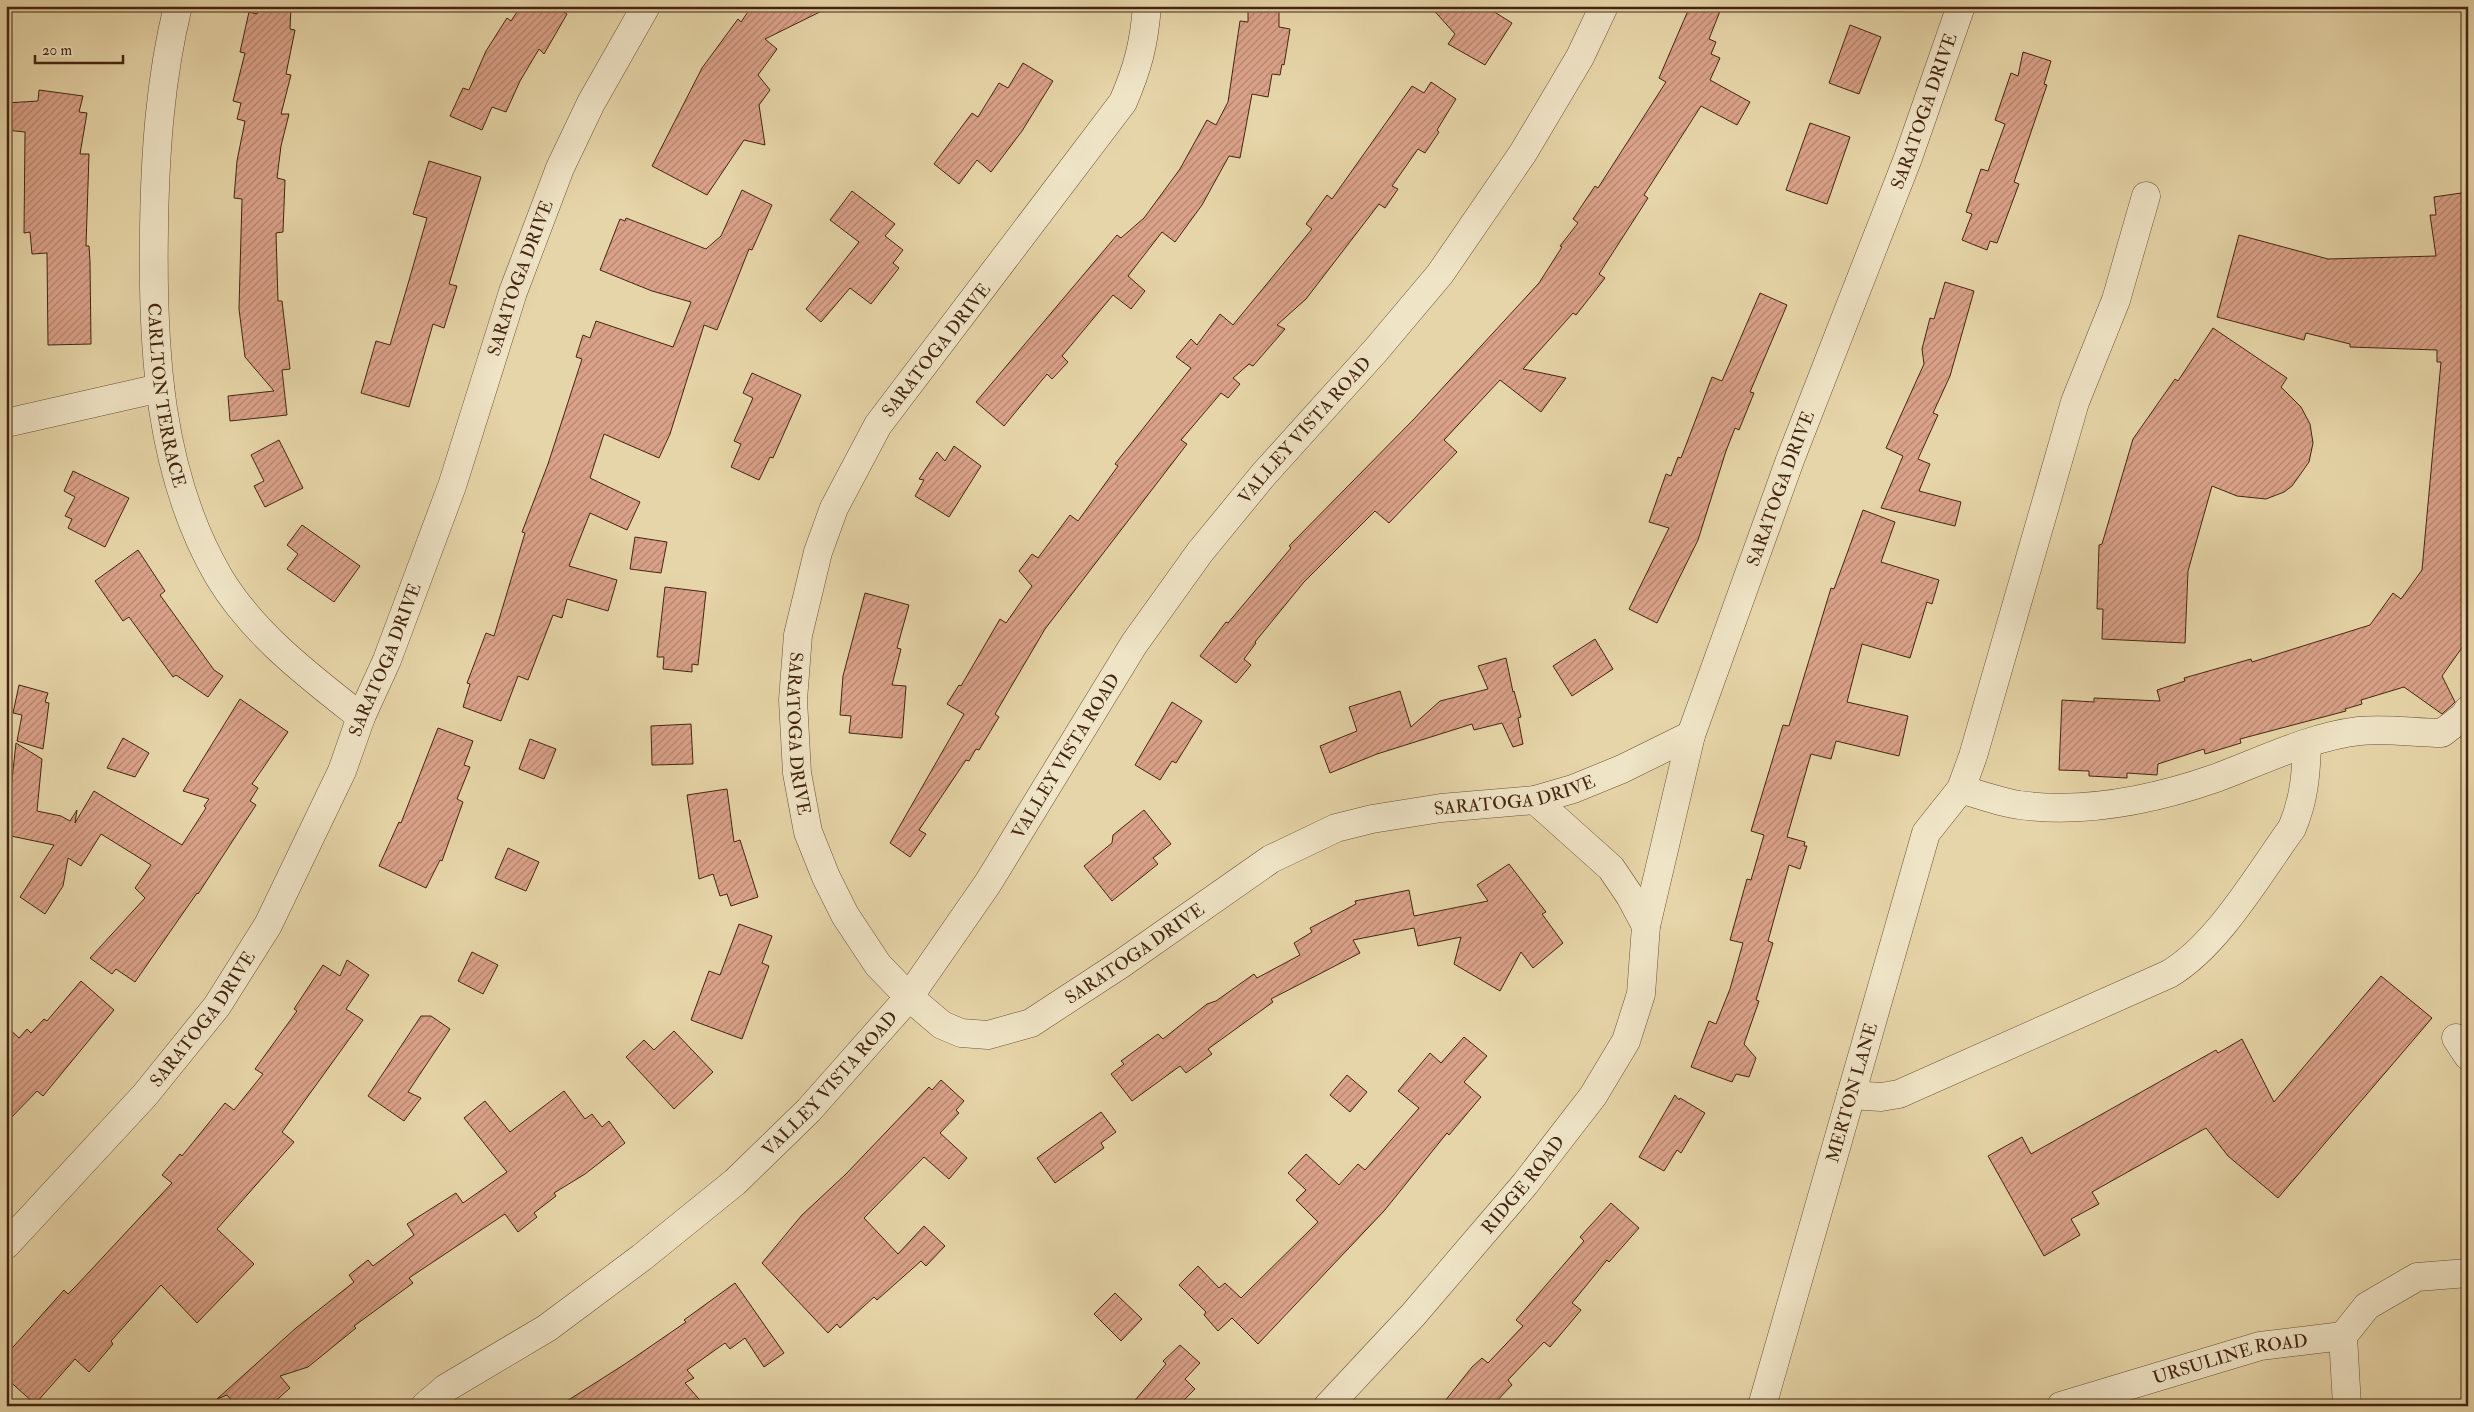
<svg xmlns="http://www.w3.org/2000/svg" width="2474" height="1412" font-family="'IM FELL Double Pica',serif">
	<defs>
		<pattern id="building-hatch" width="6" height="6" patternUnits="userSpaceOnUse" patternTransform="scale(1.25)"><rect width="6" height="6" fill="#dba289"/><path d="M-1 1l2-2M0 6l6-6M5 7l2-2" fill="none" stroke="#b3846f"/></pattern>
	</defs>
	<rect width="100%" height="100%" fill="#e6d5a8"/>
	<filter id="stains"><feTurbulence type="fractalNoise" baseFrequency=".004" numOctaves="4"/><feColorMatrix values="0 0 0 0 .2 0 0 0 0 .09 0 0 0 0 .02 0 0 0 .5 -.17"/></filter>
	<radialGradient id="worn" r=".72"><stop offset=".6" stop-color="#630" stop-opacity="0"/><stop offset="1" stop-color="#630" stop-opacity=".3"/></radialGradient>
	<path fill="url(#building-hatch)" stroke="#442510" d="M 259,6 L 291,6 L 290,29 L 295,30 L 286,74 L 291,75 L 281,114 L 289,114 L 281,146 L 277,178 L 285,180 L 283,232 L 276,233 L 278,301 L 282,301 L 290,369 L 282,370 L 287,415 L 230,421 L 228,396 L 274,391 L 245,357 L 239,309 L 242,199 L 234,198 L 237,161 L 245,121 L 237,119 L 241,103 L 233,101 L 245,53 L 240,52 L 249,12 L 257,14 Z
		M 521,6 L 555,6 L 567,14 L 544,54 L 539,49 L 520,81 L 506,112 L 492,107 L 482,130 L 450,116 L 463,88 L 469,90 L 486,51 L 507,18 L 511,21 Z
		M 752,6 L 832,6 L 765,39 L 777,49 L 758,75 L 770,90 L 759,105 L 765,145 L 744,140 L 707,195 L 652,166 L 702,68 L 738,19 L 741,22 Z
		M 1248,6 L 1279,6 L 1279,27 L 1290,29 L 1284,65 L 1282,64 L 1280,75 L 1272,74 L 1268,97 L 1252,94 L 1240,158 L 1229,156 L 1202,205 L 1175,242 L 1162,232 L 1128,276 L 1145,291 L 1131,309 L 1113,295 L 1062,356 L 1068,362 L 1052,379 L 1047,374 L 1004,426 L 976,402 L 1117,235 L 1121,238 L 1144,218 L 1180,169 L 1207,120 L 1216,125 L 1228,102 L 1240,21 L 1248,22 Z
		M 1430,6 L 1485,6 L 1512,23 L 1485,65 L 1448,44 L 1455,34 Z
		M 1690,6 L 1722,6 L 1709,39 L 1716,42 L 1711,54 L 1720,58 L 1710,80 L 1750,102 L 1737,125 L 1701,106 L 1644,195 L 1648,198 L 1599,274 L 1605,278 L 1576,315 L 1573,313 L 1523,369 L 1566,378 L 1541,412 L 1500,380 L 1444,440 L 1457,452 L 1389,523 L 1375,511 L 1304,582 L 1255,642 L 1256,643 L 1244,659 L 1251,665 L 1236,683 L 1200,656 L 1226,622 L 1228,623 L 1291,548 L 1289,546 L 1414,419 L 1539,283 L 1562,247 L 1560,246 L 1578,223 L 1573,219 L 1595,186 L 1598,188 L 1666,82 L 1659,78 Z
		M 1850,25 L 1881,37 L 1859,94 L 1829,83 Z
		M 2023,52 L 2051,61 L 2044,84 L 2047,85 L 2014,182 L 2019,184 L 1997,243 L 1990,241 L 1987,250 L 1962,240 L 1972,214 L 1966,212 L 1981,169 L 1988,171 L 2005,124 L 1995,120 L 2011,73 L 2018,76 Z
		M 1023,63 L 1053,81 L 1022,131 L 991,172 L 977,160 L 959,184 L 934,164 L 972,113 L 978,117 L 999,83 L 1008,88 Z
		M 1431,82 L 1456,99 L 1437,130 L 1439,132 L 1425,153 L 1418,149 L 1392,186 L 1398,189 L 1385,208 L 1379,204 L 1306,299 L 1277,325 L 1285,329 L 1253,366 L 1249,364 L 1233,378 L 1240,384 L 1228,398 L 1221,393 L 1181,440 L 1187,444 L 1045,629 L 995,714 L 999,717 L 979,750 L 976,749 L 969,761 L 966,760 L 919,830 L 926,834 L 910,857 L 890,843 L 964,714 L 947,704 L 959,685 L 961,686 L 1000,619 L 1006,623 L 1032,586 L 1019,571 L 1032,554 L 1038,558 L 1070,515 L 1078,521 L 1118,466 L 1115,464 L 1191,368 L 1176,357 L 1191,339 L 1197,345 L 1220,314 L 1233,325 L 1312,229 L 1306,224 L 1327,195 L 1332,199 L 1412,86 L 1424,93 Z
		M 39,90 L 83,96 L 79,112 L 87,113 L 80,154 L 89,154 L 86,246 L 89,246 L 90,262 L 91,344 L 48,345 L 47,253 L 32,254 L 30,232 L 24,233 L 25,132 L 6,130 L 6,103 L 38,101 Z
		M 1810,123 L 1850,137 L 1827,204 L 1786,190 Z
		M 429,161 L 481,177 L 449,284 L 457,286 L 444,328 L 433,324 L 409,407 L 361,393 L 376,341 L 390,345 L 410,277 L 427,218 L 413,214 Z
		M 742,190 L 772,205 L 752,250 L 749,249 L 717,330 L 704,325 L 670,434 L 659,458 L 604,434 L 590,478 L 640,502 L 627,530 L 590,513 L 569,566 L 617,580 L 608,611 L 567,599 L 562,618 L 553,615 L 528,680 L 518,676 L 501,721 L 463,707 L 470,684 L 467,683 L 486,633 L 494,636 L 525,533 L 522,532 L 548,464 L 582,359 L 576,357 L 583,335 L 590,338 L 596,321 L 673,347 L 691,302 L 652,291 L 600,270 L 620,219 L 625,221 L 626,218 L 706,249 L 721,236 Z
		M 852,191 L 895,224 L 885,236 L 903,250 L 893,263 L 899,268 L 871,304 L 850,288 L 821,322 L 806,309 L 859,242 L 830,220 Z
		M 2468,192 L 2468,639 L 2442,676 L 2455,702 L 2452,705 L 2442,714 L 2404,687 L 2361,700 L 2362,704 L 2345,709 L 2346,711 L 2240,739 L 2241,743 L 2205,754 L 2204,749 L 2158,764 L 2157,775 L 2127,773 L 2127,778 L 2089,776 L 2089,771 L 2059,770 L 2062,700 L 2094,702 L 2094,698 L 2160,701 L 2157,690 L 2185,681 L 2184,678 L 2251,659 L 2252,662 L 2370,625 L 2393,593 L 2401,599 L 2422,570 L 2441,362 L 2437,362 L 2437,350 L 2350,347 L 2350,344 L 2306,333 L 2304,340 L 2217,317 L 2239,235 L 2328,259 L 2436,256 L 2430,215 L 2436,215 L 2434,197 Z
		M 1945,282 L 1974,291 L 1950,376 L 1933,413 L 1938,415 L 1918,459 L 1930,464 L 1919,491 L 1961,502 L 1955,526 L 1881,508 L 1903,456 L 1886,448 L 1924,364 L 1922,349 L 1930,318 L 1934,319 Z
		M 1760,293 L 1787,305 L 1750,392 L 1754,393 L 1739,430 L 1735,428 L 1726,451 L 1698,540 L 1657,623 L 1629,609 L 1669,528 L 1649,522 L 1666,474 L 1671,476 L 1678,457 L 1681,458 L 1712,377 L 1722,381 Z
		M 2213,328 L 2287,378 L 2281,387 L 2301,407 L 2310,424 L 2313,443 L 2309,462 L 2292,486 L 2284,492 L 2266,499 L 2237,496 L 2212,486 L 2188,571 L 2185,643 L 2102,639 L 2103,609 L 2097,609 L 2099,545 L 2102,544 L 2133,439 L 2175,379 L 2178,381 Z
		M 752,373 L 801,395 L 773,458 L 770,457 L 759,480 L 731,467 L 741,444 L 734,441 L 753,398 L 743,393 Z
		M 279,440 L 303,488 L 265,507 L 254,486 L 264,481 L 251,455 Z
		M 954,446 L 981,466 L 949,517 L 915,496 L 924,480 L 919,479 L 937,452 L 945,461 Z
		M 73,471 L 129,498 L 105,547 L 68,528 L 72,519 L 65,516 L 75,497 L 64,491 Z
		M 1863,510 L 1895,522 L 1881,562 L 1939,580 L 1932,604 L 1927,602 L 1910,658 L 1862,644 L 1847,702 L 1908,716 L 1899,756 L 1836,741 L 1831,759 L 1811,754 L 1787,837 L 1805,842 L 1804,846 L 1807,846 L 1800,869 L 1789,865 L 1768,941 L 1773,943 L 1756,1000 L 1759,1001 L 1744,1044 L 1756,1058 L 1749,1077 L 1736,1074 L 1732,1082 L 1691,1067 L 1709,1021 L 1716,1024 L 1730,989 L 1743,943 L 1730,940 L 1747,879 L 1751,880 L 1764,835 L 1751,831 L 1783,725 L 1789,726 L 1831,588 L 1834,589 Z
		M 302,525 L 360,566 L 334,602 L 287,569 L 298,554 L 287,545 Z
		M 635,537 L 667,542 L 661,573 L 630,569 Z
		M 138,550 L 165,591 L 160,595 L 214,670 L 223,676 L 208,697 L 176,675 L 173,677 L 129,617 L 123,621 L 95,581 Z
		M 665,587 L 706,592 L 698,665 L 692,664 L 692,672 L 663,669 L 664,657 L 657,657 Z
		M 865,593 L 909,605 L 897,648 L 901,649 L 892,685 L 906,686 L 902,738 L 849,733 L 851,716 L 840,715 L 843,676 Z
		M 1595,639 L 1613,669 L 1572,696 L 1553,666 Z
		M 1506,658 L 1513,692 L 1514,691 L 1521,717 L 1518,718 L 1523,744 L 1513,747 L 1502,723 L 1474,730 L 1472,724 L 1377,754 L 1330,773 L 1320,746 L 1357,731 L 1349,707 L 1400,691 L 1411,727 L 1440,701 L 1488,689 L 1478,666 Z
		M 19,685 L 48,693 L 45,702 L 49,703 L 43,749 L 17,741 L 22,715 L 13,713 Z
		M 240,699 L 288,732 L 252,784 L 258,788 L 250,801 L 256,805 L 198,894 L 197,893 L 135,982 L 116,969 L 112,974 L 90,958 L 145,898 L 135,888 L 151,865 L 101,834 L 81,866 L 68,858 L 63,886 L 45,914 L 20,897 L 54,845 L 6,835 L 16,743 L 42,759 L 37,811 L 61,816 L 70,821 L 77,810 L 75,823 L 94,791 L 182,845 L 206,808 L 204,806 L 209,799 L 183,791 Z
		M 1172,702 L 1202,721 L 1176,763 L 1172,761 L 1160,780 L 1135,765 Z
		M 691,724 L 693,764 L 652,765 L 651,726 Z
		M 438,728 L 473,741 L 464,765 L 470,767 L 457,799 L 463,802 L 442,861 L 440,860 L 426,888 L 379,866 L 399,822 L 401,823 Z
		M 123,738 L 149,753 L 135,777 L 107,768 Z
		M 530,739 L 556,749 L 544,779 L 519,769 Z
		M 727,789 L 734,842 L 740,840 L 758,897 L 731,906 L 727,894 L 720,896 L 713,874 L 699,879 L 687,795 Z
		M 1144,810 L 1171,844 L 1153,858 L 1158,864 L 1112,901 L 1084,866 L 1112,843 L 1113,835 Z
		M 508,848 L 539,862 L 526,891 L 495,878 Z
		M 1509,864 L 1546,912 L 1542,914 L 1563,943 L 1533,968 L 1521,952 L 1500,991 L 1454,964 L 1461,937 L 1418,946 L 1414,928 L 1353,940 L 1360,953 L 1271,999 L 1273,1002 L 1208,1049 L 1212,1054 L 1186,1073 L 1180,1066 L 1132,1101 L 1111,1074 L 1124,1064 L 1121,1061 L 1158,1034 L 1163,1039 L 1207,1004 L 1216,1001 L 1254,974 L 1257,978 L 1300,955 L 1294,943 L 1312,932 L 1310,928 L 1356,904 L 1355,901 L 1409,890 L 1414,916 L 1488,901 L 1477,885 Z
		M 739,924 L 772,936 L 762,963 L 769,966 L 742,1039 L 691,1020 L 709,971 L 720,975 Z
		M 472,952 L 498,965 L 483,994 L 458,981 Z
		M 347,960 L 369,975 L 346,1009 L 363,1020 L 282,1132 L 294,1142 L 217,1229 L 254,1264 L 197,1323 L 161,1285 L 111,1341 L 113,1344 L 89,1372 L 75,1359 L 35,1404 L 6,1378 L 6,1355 L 64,1290 L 68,1294 L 77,1285 L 172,1183 L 162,1175 L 180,1154 L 182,1156 L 225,1103 L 234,1110 L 263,1074 L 255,1069 L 297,1011 L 294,1009 L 323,965 L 340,976 Z
		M 2381,976 L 2432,1018 L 2278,1198 L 2228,1156 L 2206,1128 L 2092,1192 L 2099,1204 L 2071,1219 L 2080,1235 L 2044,1256 L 1988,1156 L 2022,1137 L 2031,1154 L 2216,1050 L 2218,1053 L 2242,1039 L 2274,1102 Z
		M 81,981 L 114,1010 L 43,1096 L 37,1091 L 6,1123 L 6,1026 L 19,1038 L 27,1029 L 31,1033 L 44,1019 L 47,1021 Z
		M 421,1016 L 431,1016 L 450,1029 L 408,1092 L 421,1098 L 404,1121 L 368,1096 Z
		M 674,1031 L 713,1072 L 674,1109 L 626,1057 L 644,1040 L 654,1050 Z
		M 1464,1037 L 1487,1056 L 1464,1082 L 1481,1097 L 1449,1135 L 1447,1133 L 1384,1211 L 1258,1344 L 1232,1318 L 1218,1331 L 1204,1315 L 1206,1312 L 1179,1285 L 1198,1266 L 1219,1288 L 1225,1283 L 1241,1298 L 1318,1222 L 1296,1200 L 1306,1190 L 1288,1173 L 1306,1154 L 1339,1185 L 1358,1164 L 1365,1170 L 1419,1108 L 1398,1091 L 1430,1053 L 1441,1063 Z
		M 1347,1075 L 1367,1092 L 1350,1112 L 1330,1095 Z
		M 941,1080 L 964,1101 L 956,1110 L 959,1113 L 940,1133 L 967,1158 L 949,1179 L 924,1157 L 864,1218 L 898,1254 L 924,1226 L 945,1246 L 926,1266 L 921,1261 L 877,1300 L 874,1297 L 840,1328 L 837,1324 L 828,1333 L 762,1263 L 802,1215 L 846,1174 L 929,1087 L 932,1090 Z
		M 564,1091 L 585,1119 L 592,1114 L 602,1127 L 609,1121 L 625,1143 L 585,1174 L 554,1193 L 556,1196 L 534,1213 L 537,1217 L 518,1232 L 505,1214 L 409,1278 L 413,1283 L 354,1326 L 356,1328 L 308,1367 L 280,1376 L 290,1388 L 270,1406 L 236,1406 L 227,1395 L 217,1399 L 296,1328 L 354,1282 L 349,1275 L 368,1260 L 373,1266 L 414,1235 L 407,1224 L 456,1193 L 463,1203 L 507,1172 L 464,1118 L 485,1101 L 510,1132 Z
		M 1675,1095 L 1679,1100 L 1680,1098 L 1705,1113 L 1681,1153 L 1677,1150 L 1664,1171 L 1639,1157 Z
		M 1101,1112 L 1116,1132 L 1101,1143 L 1104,1148 L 1055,1183 L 1037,1158 Z
		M 1611,1203 L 1639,1228 L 1609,1262 L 1607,1260 L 1572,1303 L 1581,1310 L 1550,1347 L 1544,1342 L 1508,1380 L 1512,1385 L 1492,1406 L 1441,1406 L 1472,1367 L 1482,1358 L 1488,1363 L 1523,1326 L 1516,1320 L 1584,1241 L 1580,1237 Z
		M 735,1283 L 784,1353 L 764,1367 L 745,1338 L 730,1349 L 725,1343 L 687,1370 L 694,1378 L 685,1383 L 705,1406 L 559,1406 L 625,1364 L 686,1322 L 684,1320 Z
		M 1115,1293 L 1142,1319 L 1121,1341 L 1094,1314 Z
		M 1180,1345 L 1200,1363 L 1185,1379 L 1195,1389 L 1178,1406 L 1130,1406 L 1166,1364 L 1163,1361 Z"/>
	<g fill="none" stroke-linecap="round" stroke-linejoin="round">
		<g stroke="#6c5136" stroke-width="29">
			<g id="minor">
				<path id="s1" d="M 178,6 C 160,79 155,154 154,229 C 152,346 158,473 219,577 C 253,634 310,677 361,717"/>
				<path id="s2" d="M 1147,6 C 1144,44 1138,67 1123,102 L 878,425 L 834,508 L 818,552 L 798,635 L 793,700 L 797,773 L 808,832 L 826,877 L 845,915 L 878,965 L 909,997 L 942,1025 L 961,1033 L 988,1035 L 1031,1023 L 1121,964 L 1271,859 L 1336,828 L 1372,819 L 1441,808 L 1535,800 L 1573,789 L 1622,769 L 1691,735"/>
				<path d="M 6,423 L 160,388"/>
				<path d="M 1961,789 C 1980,795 2000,802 2019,805 C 2086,814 2153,800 2216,778 C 2262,761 2309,737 2359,731 C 2387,728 2415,733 2442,733 L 2464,716 L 2468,710"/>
				<path d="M 1535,800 L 1611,868 L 1630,896 L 1646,926"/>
				<path d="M 2456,1038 L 2468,1056"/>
				<path d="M 1851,1095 L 1881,1097 L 1899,1094 L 2169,974 C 2218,945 2258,875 2292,828 C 2304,800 2306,775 2307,744"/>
				<path id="s3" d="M 6,1245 L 145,1095 L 217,1006 L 268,925 L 342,771 L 361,717 L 387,660 L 452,486 L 513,292 L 560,168 L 591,103 L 646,6"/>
				<path id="s4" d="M 425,1406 L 446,1388 L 547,1328 L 641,1258 L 735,1182 L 809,1110 L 909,997 L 988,883 L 1134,644 L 1200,552 L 1264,474 L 1376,350 L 1440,274 L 1523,153 L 1580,57 L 1604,6"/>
				<path id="s5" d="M 1328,1406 L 1413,1315 L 1525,1184 L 1593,1096 L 1626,1041 L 1641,994 L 1646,926 L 1691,735 L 1790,460 L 1908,158 L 1961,6"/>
				<path id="s6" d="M 1762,1406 L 1926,833 L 1961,789 L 1973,756 L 2075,402 L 2116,300 L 2146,196"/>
				<path id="s7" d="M 2061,1406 L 2260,1346 L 2343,1336"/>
				<path d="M 2347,1406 L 2343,1336 L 2367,1306 L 2417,1277 L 2468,1273"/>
			</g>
		</g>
		<use href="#minor" stroke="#efe4c6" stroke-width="28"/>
	</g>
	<g text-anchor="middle" stroke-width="5" stroke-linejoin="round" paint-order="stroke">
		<g font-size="18" fill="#442510" stroke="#efe4c6">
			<text dy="6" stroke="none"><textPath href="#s5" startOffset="1452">SARATOGA DRIVE</textPath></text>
			<text dy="6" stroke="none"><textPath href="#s3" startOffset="1110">SARATOGA DRIVE</textPath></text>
			<text transform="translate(936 350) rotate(-52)" y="6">SARATOGA DRIVE</text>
			<text dy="6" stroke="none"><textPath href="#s1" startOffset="392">CARLTON TERRACE</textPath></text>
			<text dy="6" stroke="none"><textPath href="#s4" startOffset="1330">VALLEY VISTA ROAD</textPath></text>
			<text dy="6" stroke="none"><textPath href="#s5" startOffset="1048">SARATOGA DRIVE</textPath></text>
			<text dy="6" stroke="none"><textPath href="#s3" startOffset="705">SARATOGA DRIVE</textPath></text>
			<text dy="6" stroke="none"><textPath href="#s2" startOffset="830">SARATOGA DRIVE</textPath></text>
			<text dy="6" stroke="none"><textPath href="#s4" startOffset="925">VALLEY VISTA ROAD</textPath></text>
			<text dy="6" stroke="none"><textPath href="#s2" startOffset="1805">SARATOGA DRIVE</textPath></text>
			<text dy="6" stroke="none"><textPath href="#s2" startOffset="1385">SARATOGA DRIVE</textPath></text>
			<text dy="6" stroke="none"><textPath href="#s3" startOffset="300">SARATOGA DRIVE</textPath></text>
			<text dy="6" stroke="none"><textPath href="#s4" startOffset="520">VALLEY VISTA ROAD</textPath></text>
			<text dy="6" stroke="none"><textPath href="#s6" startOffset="326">MERTON LANE</textPath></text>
			<text dy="6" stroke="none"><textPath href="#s5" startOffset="295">RIDGE ROAD</textPath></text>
			<text dy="6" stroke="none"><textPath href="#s7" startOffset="176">URSULINE ROAD</textPath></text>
		</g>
	</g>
	<rect width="2474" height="1412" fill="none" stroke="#e6d5a8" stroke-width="25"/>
	<rect x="8" y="8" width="2459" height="1397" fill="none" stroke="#442510" stroke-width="2.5"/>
	<rect x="12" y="12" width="2449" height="1387" fill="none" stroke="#442510"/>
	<path d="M35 55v8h88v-8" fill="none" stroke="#442510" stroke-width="2.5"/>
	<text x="42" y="55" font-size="15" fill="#442510" stroke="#efe4c6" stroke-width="4" paint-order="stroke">20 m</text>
	<rect width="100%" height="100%" filter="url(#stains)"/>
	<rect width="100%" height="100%" fill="url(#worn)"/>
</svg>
